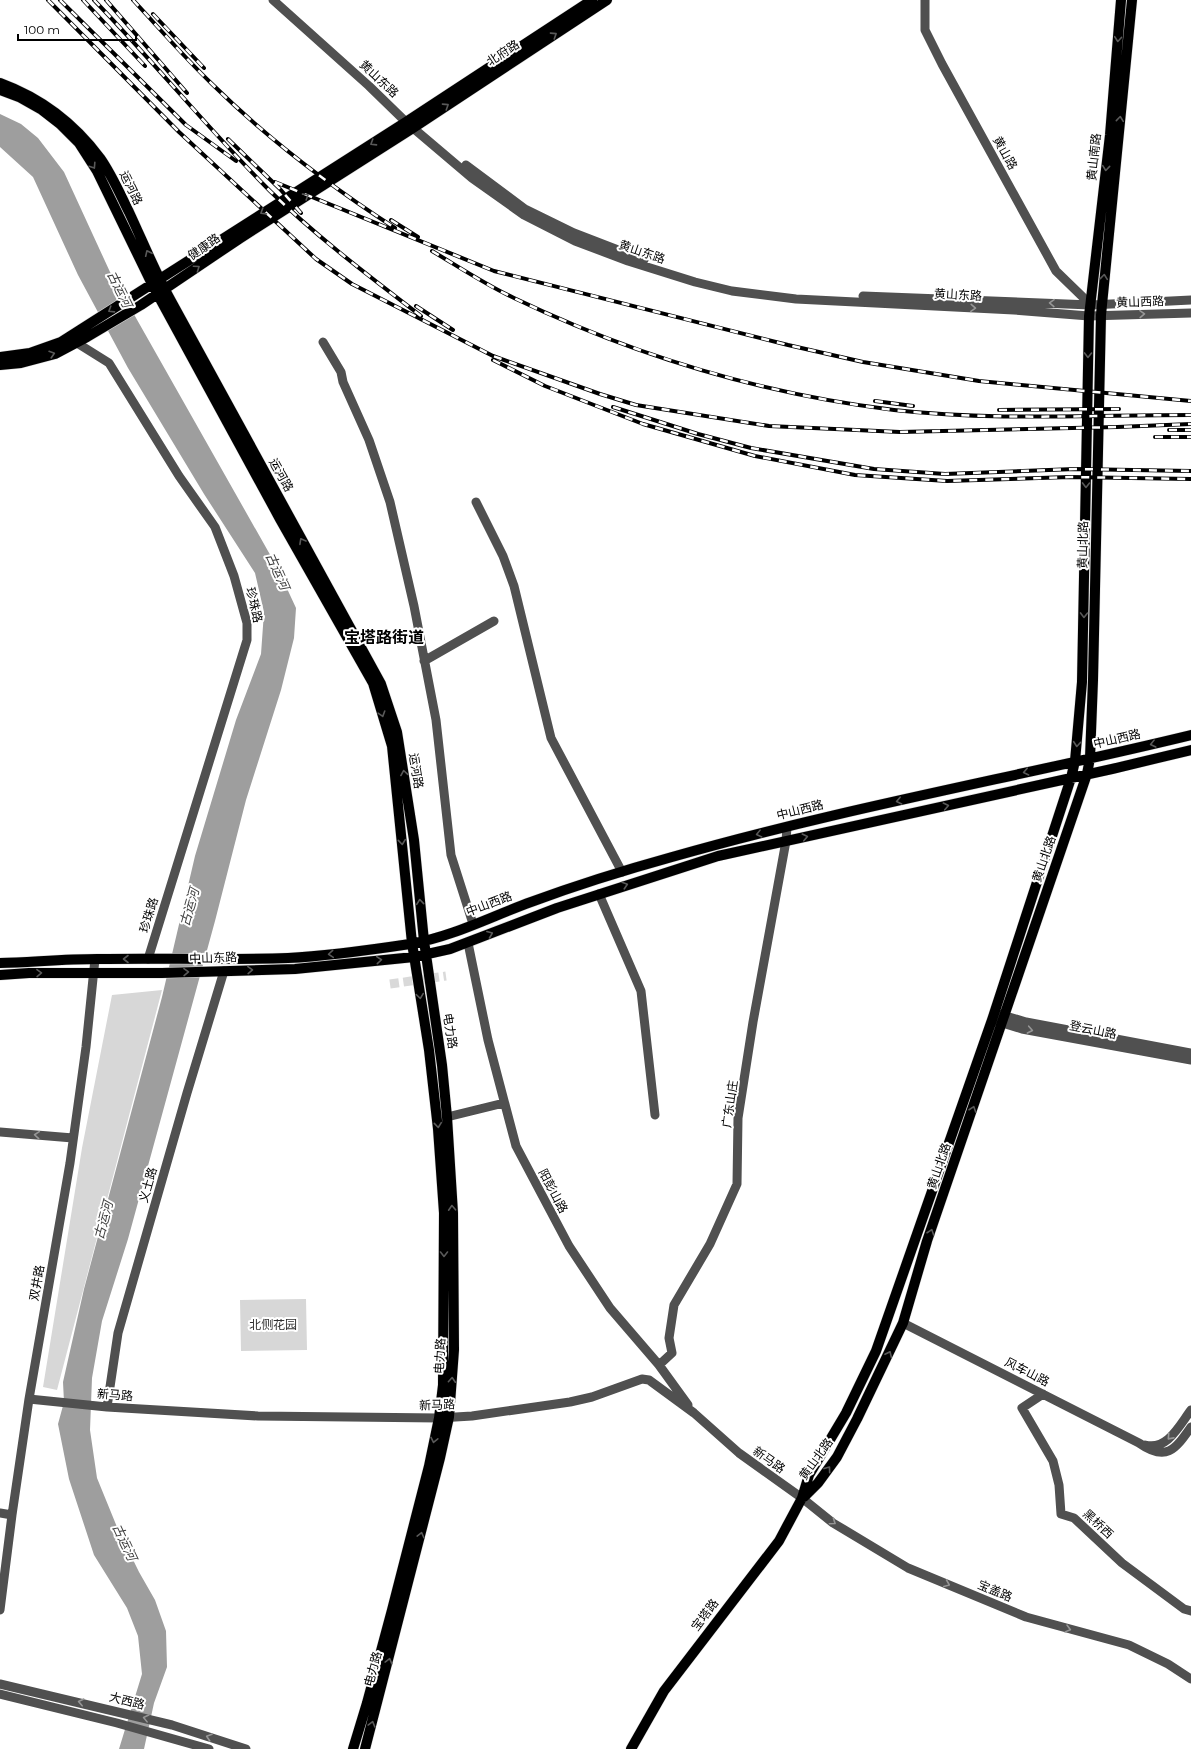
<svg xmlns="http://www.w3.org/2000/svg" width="1191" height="1749" font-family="Montserrat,'Noto Sans SC',sans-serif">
	<rect width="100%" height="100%" fill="#fff"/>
	<path fill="#d7d7d7" d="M 162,990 L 57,1390 L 43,1387 L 82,1148 L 112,995 Z
		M 306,1299 L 307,1350 L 241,1351 L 240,1300 Z"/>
	<path fill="#9e9e9e" d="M 0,114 L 21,124 L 38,138 L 64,172 L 110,272 L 277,567 L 296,608 L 294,638 L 281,690 L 246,800 L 215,921 L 128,1239 L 102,1321 L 92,1378 L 90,1430 L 97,1478 L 117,1527 L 139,1572 L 155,1600 L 166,1631 L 167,1667 L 154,1703 L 144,1749 L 119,1749 L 142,1674 L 138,1636 L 127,1608 L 94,1555 L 69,1479 L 58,1424 L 64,1402 L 63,1382 L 84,1289 L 162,997 L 195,856 L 236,720 L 261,654 L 264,612 L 255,573 L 204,494 L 128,368 L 78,275 L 33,177 L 0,147 Z"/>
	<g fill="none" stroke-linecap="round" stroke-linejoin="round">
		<path stroke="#d9d9d9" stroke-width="9" stroke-dasharray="9 4.5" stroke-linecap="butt" d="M 390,984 L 446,976"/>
		<g stroke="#dbdbdb" stroke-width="11">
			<path id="major" d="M 0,83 C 41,98 74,123 100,158 C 112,175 120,194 129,212 C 143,242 155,272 171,301 C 240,429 311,556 381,684 L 397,732 L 414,840 L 424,941 L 442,1065 L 447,1117 L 453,1213 L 454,1350 L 449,1417 L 440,1458 L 365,1749
				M 0,90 L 19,97 L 42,110 L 60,124 L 79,143 L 97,171 L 152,284 L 280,519 L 373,683 L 392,746 L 412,943 L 429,1050 L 438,1129 L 444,1213 L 443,1385 L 439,1418 L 429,1466 L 392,1610 L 367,1703 L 353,1749
				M 0,357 L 30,353 L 61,342 L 406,122 L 592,0
				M 0,365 L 21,363 L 55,354 L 87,337 L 141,305 L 239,239 L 413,128 L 607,0
				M 0,963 C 33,962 65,959 98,959 C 161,958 225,960 288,958 C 329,956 370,950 410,944 C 452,937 492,916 531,902 C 577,885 625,870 672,857 C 843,808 1018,777 1191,735
				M 0,975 L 29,973 L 162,973 L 295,969 L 414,957 L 450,949 L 557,908 L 718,856 L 1112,769 L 1191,750
				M 804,1497 L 818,1483 L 837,1457 L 857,1419 L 903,1323 L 927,1241 L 1087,774 L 1090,758 L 1093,680 L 1101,315 L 1132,0
				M 631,1749 L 664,1691 L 779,1541 L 802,1498 L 809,1475 L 846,1413 L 876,1351 L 992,1020 L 1071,778 L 1075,761 L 1082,682 L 1089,316 L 1110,135 L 1121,0"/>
		</g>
		<path stroke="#505050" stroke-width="9" d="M 273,0 L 369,86 L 406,122 L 472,178 L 524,215 L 575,241 L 628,261 L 695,282 L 732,291 L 796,299 L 1014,310 L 1089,316 L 1191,313
			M 925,0 L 925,30 L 942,64 L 1056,271 L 1091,305
			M 466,165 L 525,209 L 574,233 L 644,260
			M 863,296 L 1091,305 L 1191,300
			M 323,342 L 341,372 L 343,382 L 369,440 L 390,502 L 414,606 L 436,720 L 451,855 L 473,924
			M 77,343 L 109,363 L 179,476 L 215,527 L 234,576 L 247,623 L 247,640 L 148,959
			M 476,502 L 503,556 L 514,586 L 551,738 L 622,872
			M 424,661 L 494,621
			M 599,894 L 641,991 L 655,1115
			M 468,943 L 488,1040 L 516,1146 L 569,1246 L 610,1308 L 659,1365 L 688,1405
			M 999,1014 L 1026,1022 L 1191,1053
			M 996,1021 L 1022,1029 L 1191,1060
			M 447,1117 L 504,1103
			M 0,1132 L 73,1138
			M 903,1323 L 1139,1443 C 1166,1462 1175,1450 1191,1427
			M 659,1365 L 672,1353 L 669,1338 L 674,1305 L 710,1244 L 737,1184 L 738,1118 L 753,1022 L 786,841 L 787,827
			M 1043,1394 L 1022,1408 L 1053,1461 L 1059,1485 L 1061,1514 L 1074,1518 L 1122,1563 L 1184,1609 L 1191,1611
			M 29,1399 L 107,1407 L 258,1416 L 439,1418 L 472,1416 L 570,1402 L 592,1397 L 642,1379 L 649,1380 L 694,1413 L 739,1453 L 802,1498 L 833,1523 L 908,1568 L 1026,1617 L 1129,1645 L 1168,1664 L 1191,1679
			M 107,1407 L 118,1333 L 187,1093 L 224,971
			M 1145,1445 C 1167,1451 1179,1426 1191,1410
			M 0,1513 L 12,1515
			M 0,1610 L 12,1515 L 29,1399 L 70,1163 L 86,1047 L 95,959
			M 0,1684 L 172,1725 L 246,1749
			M 0,1694 L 117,1723 L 209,1749"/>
		<use href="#major" stroke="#000" stroke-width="10"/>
		<g stroke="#000" stroke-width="4">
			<path id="rail" d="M 48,0 L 179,132 L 316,259 L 352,284 L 493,356 L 600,394 L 636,405 L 769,426 L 900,432 L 1117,427 L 1191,424
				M 60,0 L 186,125 L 236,161
				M 83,0 L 145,66
				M 94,0 C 154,62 209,130 270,191 C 317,237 369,276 421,316
				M 106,0 L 187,93
				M 133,0 C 159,28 184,57 212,84 C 267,138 330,186 395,228
				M 153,14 L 204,68
				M 228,139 L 280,189 L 301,213
				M 275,182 L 494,271 L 788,345 L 863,362 L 979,381 L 1191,401
				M 391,220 L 418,237
				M 432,251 C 459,267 486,285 514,298 C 633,355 763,394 894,410 C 992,421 1092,415 1191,415
				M 416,306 L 453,330
				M 493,360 L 545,386 L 643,424 L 755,456 L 855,475 L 947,481 L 1070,477 L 1191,479
				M 875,401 L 913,406
				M 613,407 L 698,434 L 751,448 L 874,469 L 945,474 L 1075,469 L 1191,471
				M 999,410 L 1119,409
				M 1169,430 L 1191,430
				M 1155,437 L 1191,437"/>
		</g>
		<use href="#rail" stroke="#fff" stroke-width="2.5" stroke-dasharray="8" stroke-linecap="butt"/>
	</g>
	<defs><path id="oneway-chevron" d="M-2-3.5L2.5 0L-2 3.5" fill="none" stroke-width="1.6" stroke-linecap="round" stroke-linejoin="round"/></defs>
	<g stroke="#595959">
		<use href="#oneway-chevron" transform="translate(554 35) rotate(-33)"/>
		<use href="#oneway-chevron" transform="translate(1118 39) rotate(95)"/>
		<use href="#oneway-chevron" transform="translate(446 106) rotate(-33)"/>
		<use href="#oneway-chevron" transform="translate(1120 119) rotate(-84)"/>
		<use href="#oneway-chevron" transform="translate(373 143) rotate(148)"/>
		<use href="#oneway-chevron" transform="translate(93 166) rotate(57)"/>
		<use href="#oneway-chevron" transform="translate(1106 168) rotate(96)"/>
		<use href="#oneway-chevron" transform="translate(306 196) rotate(-32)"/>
		<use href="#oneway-chevron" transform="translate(263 212) rotate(148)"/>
		<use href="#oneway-chevron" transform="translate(148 253) rotate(-115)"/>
		<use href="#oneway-chevron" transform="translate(197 268) rotate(-35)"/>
		<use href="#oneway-chevron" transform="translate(1104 277) rotate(-84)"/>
		<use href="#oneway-chevron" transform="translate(111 310) rotate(148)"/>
		<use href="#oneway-chevron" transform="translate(52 354) rotate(-17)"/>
		<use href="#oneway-chevron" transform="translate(1088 355) rotate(91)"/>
		<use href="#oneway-chevron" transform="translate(1086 485) rotate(91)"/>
		<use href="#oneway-chevron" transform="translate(302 541) rotate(-119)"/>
		<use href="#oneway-chevron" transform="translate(1084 615) rotate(91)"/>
		<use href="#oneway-chevron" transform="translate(382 714) rotate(73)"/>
		<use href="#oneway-chevron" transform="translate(1077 744) rotate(95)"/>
		<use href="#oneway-chevron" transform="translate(1153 744) rotate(166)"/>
		<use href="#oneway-chevron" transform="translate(1026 772) rotate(168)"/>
		<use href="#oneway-chevron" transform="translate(404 773) rotate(-99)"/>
		<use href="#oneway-chevron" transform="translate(899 801) rotate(167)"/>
		<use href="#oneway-chevron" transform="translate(946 806) rotate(-12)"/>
		<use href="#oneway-chevron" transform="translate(759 834) rotate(166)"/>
		<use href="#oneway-chevron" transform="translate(805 837) rotate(-13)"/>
		<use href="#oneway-chevron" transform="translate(402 842) rotate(84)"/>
		<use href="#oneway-chevron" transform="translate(625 885) rotate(-18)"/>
		<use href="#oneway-chevron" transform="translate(420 902) rotate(-96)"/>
		<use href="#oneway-chevron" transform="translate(490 934) rotate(-22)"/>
		<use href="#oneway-chevron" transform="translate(331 954) rotate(175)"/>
		<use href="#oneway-chevron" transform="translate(126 959) rotate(-180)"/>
		<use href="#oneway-chevron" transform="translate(379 960) rotate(-5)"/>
		<use href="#oneway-chevron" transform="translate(250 970) rotate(-2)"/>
		<use href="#oneway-chevron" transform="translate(186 972) rotate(-1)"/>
		<use href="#oneway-chevron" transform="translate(39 973) rotate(-1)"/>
		<use href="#oneway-chevron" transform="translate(420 996) rotate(82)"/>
		<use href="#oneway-chevron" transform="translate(973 1109) rotate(-71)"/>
		<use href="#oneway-chevron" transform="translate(438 1125) rotate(84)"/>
		<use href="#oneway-chevron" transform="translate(452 1208) rotate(-93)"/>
		<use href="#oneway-chevron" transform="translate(931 1232) rotate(-71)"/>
		<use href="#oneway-chevron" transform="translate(444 1254) rotate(90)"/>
		<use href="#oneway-chevron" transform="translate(889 1354) rotate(-65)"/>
		<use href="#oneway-chevron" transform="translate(452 1380) rotate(-86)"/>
		<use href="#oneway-chevron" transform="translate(434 1440) rotate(102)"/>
		<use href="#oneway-chevron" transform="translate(828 1469) rotate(-54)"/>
		<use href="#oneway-chevron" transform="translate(421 1535) rotate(-76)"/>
		<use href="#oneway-chevron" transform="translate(389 1661) rotate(-75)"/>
		<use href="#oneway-chevron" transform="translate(372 1724) rotate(-75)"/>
	</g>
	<g stroke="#969696">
		<use href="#oneway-chevron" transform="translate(1052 303) rotate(-178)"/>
		<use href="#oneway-chevron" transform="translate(973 308) rotate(3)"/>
		<use href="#oneway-chevron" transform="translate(1142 314) rotate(-2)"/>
		<use href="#oneway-chevron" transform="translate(1030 1030) rotate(11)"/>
		<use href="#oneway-chevron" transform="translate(37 1135) rotate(-175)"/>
		<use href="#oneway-chevron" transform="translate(1170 1437) rotate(132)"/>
		<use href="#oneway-chevron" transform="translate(833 1522) rotate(35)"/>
		<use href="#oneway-chevron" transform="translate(947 1584) rotate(23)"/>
		<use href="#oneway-chevron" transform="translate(1068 1629) rotate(15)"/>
		<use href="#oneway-chevron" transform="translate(81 1702) rotate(-167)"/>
		<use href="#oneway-chevron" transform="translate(146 1718) rotate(-166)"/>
		<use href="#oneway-chevron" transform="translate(209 1737) rotate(-162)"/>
	</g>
	<g text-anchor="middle" stroke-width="4" stroke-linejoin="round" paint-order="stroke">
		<g font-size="12" fill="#000" stroke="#fff">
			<text transform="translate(503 53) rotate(-33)" y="4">北府路</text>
			<text transform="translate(379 79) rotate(43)" y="4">黄山东路</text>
			<text transform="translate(1005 153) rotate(61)" y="4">黄山路</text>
			<text transform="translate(1094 157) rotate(-84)" y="4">黄山南路</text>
			<text transform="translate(131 188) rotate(64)" y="4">运河路</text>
			<text transform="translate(204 247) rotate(-35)" y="4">健康路</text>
			<text transform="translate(642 252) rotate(19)" y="4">黄山东路</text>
			<text transform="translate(958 295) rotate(3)" y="4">黄山东路</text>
			<text transform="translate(1140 302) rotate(-2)" y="4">黄山西路</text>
			<text transform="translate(281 475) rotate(61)" y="4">运河路</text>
			<text transform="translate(1083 545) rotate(-89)" y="4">黄山北路</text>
			<text transform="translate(254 605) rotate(77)" y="4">珍珠路</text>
			<text transform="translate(1117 739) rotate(-13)" y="4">中山西路</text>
			<text transform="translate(416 771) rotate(81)" y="4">运河路</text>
			<text transform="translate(800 810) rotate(-14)" y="4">中山西路</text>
			<text transform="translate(1044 859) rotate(-71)" y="4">黄山北路</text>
			<text transform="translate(489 904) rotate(-21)" y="4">中山西路</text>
			<text transform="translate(149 915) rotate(-73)" y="4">珍珠路</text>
			<text transform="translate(213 958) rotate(-2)" y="4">中山东路</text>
			<text transform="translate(1093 1030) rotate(11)" y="4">登云山路</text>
			<text transform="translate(450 1031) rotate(81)" y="4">电力路</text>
			<text transform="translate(730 1104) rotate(-82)" y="4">广东山庄</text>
			<text transform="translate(939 1166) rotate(-71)" y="4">黄山北路</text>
			<text transform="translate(148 1185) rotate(-74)" y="4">义土路</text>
			<text transform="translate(553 1191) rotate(62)" y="4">阳彭山路</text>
			<text transform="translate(37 1283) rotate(-80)" y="4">双井路</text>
			<text transform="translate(440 1356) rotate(-87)" y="4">电力路</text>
			<text transform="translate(1027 1372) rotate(27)" y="4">风车山路</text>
			<text transform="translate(115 1395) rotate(4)" y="4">新马路</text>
			<text transform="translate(437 1405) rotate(-2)" y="4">新马路</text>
			<text transform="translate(816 1459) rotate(-54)" y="4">黄山北路</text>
			<text transform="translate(769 1460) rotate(35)" y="4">新马路</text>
			<text transform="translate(1098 1524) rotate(43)" y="4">黑桥西</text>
			<text transform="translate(995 1591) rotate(23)" y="4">宝盖路</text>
			<text transform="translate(705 1615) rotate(-53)" y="4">宝塔路</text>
			<text transform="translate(373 1669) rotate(-75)" y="4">电力路</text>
			<text transform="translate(127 1701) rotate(14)" y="4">大西路</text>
		</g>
		<g font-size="12" fill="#2e2e2e" stroke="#fff">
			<text x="273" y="1329">北侧花园</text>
		</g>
		<g font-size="13" font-style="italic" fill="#3f3f3f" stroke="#fff">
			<text transform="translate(120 289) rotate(64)" y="5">古运河</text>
			<text transform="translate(278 571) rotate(66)" y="5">古运河</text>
			<text transform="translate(189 907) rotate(-74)" y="5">古运河</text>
			<text transform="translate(103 1220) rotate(-75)" y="5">古运河</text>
			<text transform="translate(125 1542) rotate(65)" y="5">古运河</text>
		</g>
		<g font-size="16" font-weight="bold" fill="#000" stroke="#fff">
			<text x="384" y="643">宝塔路街道</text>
		</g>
	</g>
	<path d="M18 34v6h118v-6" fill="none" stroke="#000000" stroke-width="2"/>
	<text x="24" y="34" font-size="12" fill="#000000" stroke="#ffffff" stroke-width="3" paint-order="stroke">100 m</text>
</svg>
